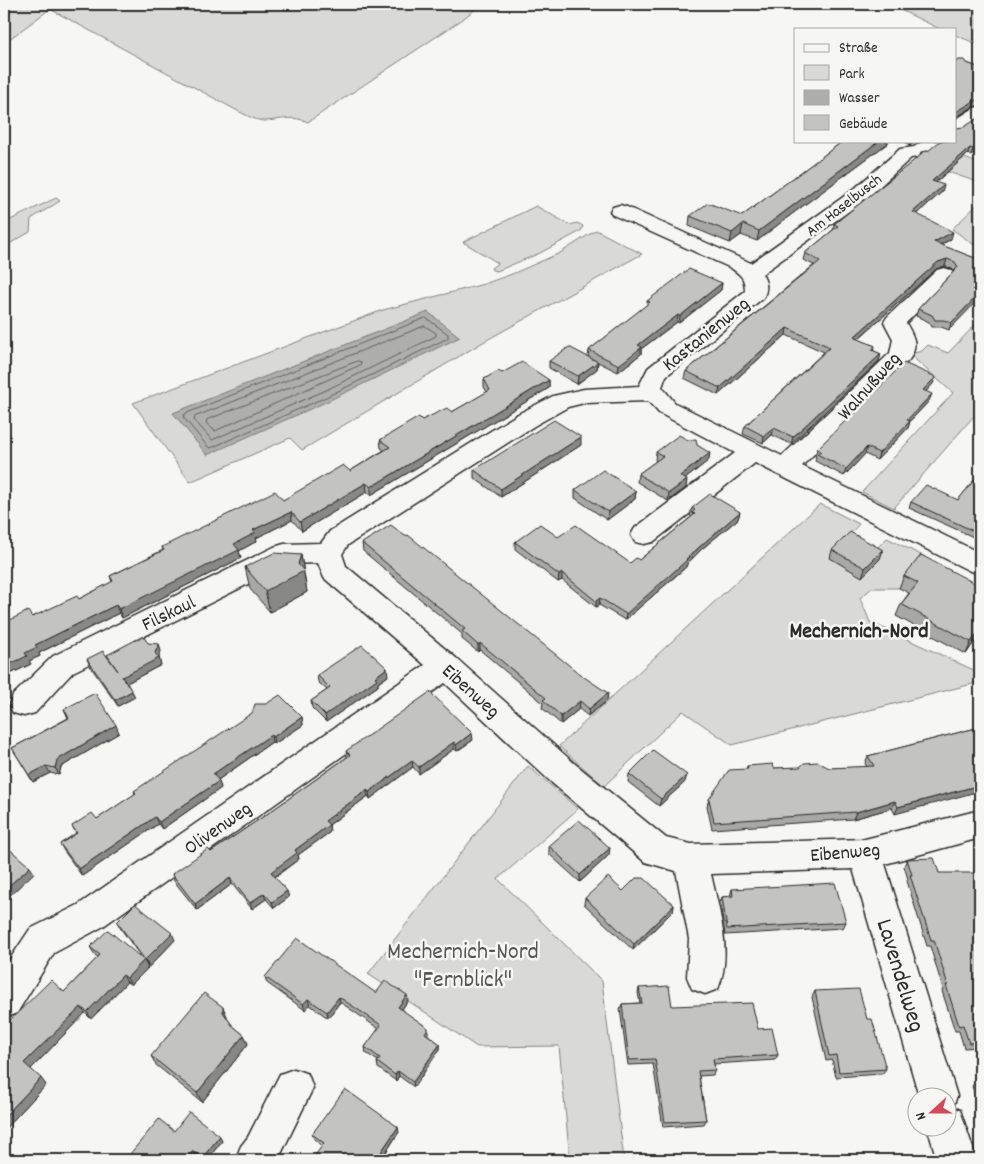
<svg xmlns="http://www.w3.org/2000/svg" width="984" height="1164" font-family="Dekko,sans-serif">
	<rect width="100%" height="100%" fill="#f6f6f2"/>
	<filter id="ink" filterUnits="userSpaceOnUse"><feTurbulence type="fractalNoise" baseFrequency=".02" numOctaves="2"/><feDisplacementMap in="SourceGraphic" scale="10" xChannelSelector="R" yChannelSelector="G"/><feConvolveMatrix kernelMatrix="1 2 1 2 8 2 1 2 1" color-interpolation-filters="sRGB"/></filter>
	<g filter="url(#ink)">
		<path fill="#d9d9d5" stroke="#828280" d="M 4,4 L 482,4 L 460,21 L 308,122 C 293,115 281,120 265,121 C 256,121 244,114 236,110 L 50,9 L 4,43 Z
			M 888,4 L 980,4 L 980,45 L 955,35 L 955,29 L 940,29 Z
			M 942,149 L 980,164 L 980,183 L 922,163 Z
			M 56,198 L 60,201 L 31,219 L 30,232 L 4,247 L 4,223 Z
			M 980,202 L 980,249 L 952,229 Z
			M 536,206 L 570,225 L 577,223 L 583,226 L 581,231 L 540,253 L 497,271 L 492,270 L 491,268 L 498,263 L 463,242 Z
			M 596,230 L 642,254 L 485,341 L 302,450 L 290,438 L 190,482 L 133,403 L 383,310 L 484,284 L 512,274 L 560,253 Z
			M 980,320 L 980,409 L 894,508 L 862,492 L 953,393 L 909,354 L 922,351 L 928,345 L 948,353 Z
			M 820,504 L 859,524 L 850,534 L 877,548 L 887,538 L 925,557 L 899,588 L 872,588 L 860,598 L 870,622 L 980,673 L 980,682 L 732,745 L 683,711 L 604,786 L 559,746 Z
			M 528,766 L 578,809 L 498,879 L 602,981 L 624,1160 L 570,1160 L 559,1046 L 477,1047 L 368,974 Z"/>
		<path fill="#aeaeab" stroke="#7a7a78" d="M 428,312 L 460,337 L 328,401 L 207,455 L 173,413 Z"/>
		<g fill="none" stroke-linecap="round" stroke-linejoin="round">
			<path stroke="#5f5f5e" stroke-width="1" d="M 426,318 L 448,334 L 448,338 L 326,397 L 211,448 L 208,447 L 183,417 L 185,414 Z
				M 425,326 L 436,333 L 436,336 L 324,391 L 212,440 L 194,420 L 195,417 Z
				M 358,361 L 361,362 L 360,365 L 215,431 L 206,423 L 207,420 Z"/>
			<g stroke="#2b2b2b" stroke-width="3">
				<path id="street" d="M 980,107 L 980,120 L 961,132 L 955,133 L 955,120 L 974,108 Z
					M 923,141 L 944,141 L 925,156 L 911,158 L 867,198 L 762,274 C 767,282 768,290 763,298 L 666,376 L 662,387 L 675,403 L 782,456 L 890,353 L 893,339 L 884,322 L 887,317 L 937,270 L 944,268 L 951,270 L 954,274 L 951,278 L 906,323 C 914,337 919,345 909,360 L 802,466 L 980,553 L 980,574 L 970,571 L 755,463 L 653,542 L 644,544 L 635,542 L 631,535 L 635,528 L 735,453 L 659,413 L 648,401 L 584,403 L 568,407 L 534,426 L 348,545 L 342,554 L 346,566 L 456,658 L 574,763 L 666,838 L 691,844 L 865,839 L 980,810 L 980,838 L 885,864 L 957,1096 L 953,1107 L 960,1110 L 977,1160 L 937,1160 L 927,1126 L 946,1126 L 946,1096 L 919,1096 L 853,869 L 711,874 C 719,911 733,953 718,989 L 705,994 L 692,989 L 687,977 L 689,939 L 676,871 L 645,862 L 552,783 L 445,683 L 102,927 L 54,953 L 17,1013 L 4,1018 L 4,968 L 30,929 L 78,905 L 425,665 L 324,578 L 318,563 L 288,564 L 73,672 L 35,713 L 24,716 L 13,713 L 9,704 L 13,695 L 53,656 L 274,547 L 284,544 L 321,543 L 330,531 L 518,414 L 553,396 L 584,389 L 639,386 L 648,368 L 745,291 C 745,278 741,275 731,268 L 613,215 L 610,211 L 613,207 L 620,205 L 627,207 L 751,263 L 853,190 L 900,149 L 914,147 Z
					M 294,1069 L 308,1074 L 313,1088 L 278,1160 L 235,1160 L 241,1146 L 248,1137 L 280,1074 Z"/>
			</g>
			<use href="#street" fill="#f6f6f2" fill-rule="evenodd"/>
		</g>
		<path fill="#a8a8a5" stroke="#2b2b2b" d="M 955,62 L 967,63 L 980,68 L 980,106 L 974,106 L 956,117 L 956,128 L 980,149 L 971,156 L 968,154 L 936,182 L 942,192 L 916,214 L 951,239 L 941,245 L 980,260 L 949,330 L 941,327 L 932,327 L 929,322 L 916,316 L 918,309 L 954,271 L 952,269 L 945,266 L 936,269 L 858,339 L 875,346 L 874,351 L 881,354 L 879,361 L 791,444 L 772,435 L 763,443 L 743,434 L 745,426 L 824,352 L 786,335 L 718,395 L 684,378 L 686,371 L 814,265 L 803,260 L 805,253 L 833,230 L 834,224 L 920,156 L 921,152 L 928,151 L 955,141 Z
			M 843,141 L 888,141 L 888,143 L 792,214 L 757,241 L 741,235 L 730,243 L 689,226 L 690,216 L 742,216 Z
			M 905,141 L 918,141 L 909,146 Z
			M 722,283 L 721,290 L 679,323 L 677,322 L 641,349 L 641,354 L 618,372 L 588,357 L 589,350 L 647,305 L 647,301 Z
			M 549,361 L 598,362 L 597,369 L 577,384 L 549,368 Z
			M 502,373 L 549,380 L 549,388 L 371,495 L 367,492 L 302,531 L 292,520 L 256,538 L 257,541 L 239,551 L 241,558 L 122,618 L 119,613 L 39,653 L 40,656 L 29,661 L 31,664 L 4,677 L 4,623 L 32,617 L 79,599 L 112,582 L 110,576 L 163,550 L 162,547 L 283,500 L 350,471 L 384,450 L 381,448 L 380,440 L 422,420 L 452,412 L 487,392 L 484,387 L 484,379 Z
			M 933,384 L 926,391 L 929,401 L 910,421 L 908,428 L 877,460 L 865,454 L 844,476 L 815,461 L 816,457 L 815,456 L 817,449 Z
			M 581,445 L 501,497 L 474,478 L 474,470 Z
			M 697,445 L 709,460 L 685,479 L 686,488 L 668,501 L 637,482 L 638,474 L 656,461 L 655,460 L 656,452 Z
			M 980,473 L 980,540 L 909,508 L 911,502 L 958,500 Z
			M 575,490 L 636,491 L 635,499 L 607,520 L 575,498 Z
			M 692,508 L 740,512 L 738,519 L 703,548 L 687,564 L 686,567 L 625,620 L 599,605 L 596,607 L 562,580 L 558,582 L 515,549 L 515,542 L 558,537 L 630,563 L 639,560 L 691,517 L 691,516 L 690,515 Z
			M 362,543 L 607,701 L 588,716 L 579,709 L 561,724 L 542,708 L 543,703 L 480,650 L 478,652 L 462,639 L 462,634 L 363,551 Z
			M 832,550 L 880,559 L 862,577 L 830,558 Z
			M 301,555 L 307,592 L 270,612 L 250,589 L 245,567 Z
			M 904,576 L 980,586 L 980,644 L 975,641 L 966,654 L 896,616 L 901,604 L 909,593 L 899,588 Z
			M 148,643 L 161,651 L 159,657 L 161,665 L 127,683 L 135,697 L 118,706 L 90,666 L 87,659 L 108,658 L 107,655 Z
			M 317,675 L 388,676 L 378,683 L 378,686 L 326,722 L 312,708 L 311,701 L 327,690 L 318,682 Z
			M 64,709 L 119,733 L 61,767 L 59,775 L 50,773 L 33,782 L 12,748 L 68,718 Z
			M 302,717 L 303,725 L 274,744 L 272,742 L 218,780 L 221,788 L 162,829 L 158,824 L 82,876 L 64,851 L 60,844 L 76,833 L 72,826 L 97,819 L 135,794 L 134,791 Z
			M 980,727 L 895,814 L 892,808 L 853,819 L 712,829 L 707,806 L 709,799 L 746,769 L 747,766 L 774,768 L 829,768 L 867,767 L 865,763 L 868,756 Z
			M 473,740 L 457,751 L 454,749 L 419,774 L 413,767 L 370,799 L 368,796 L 329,825 L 330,832 L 298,855 L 299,859 L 275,877 L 289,897 L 274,908 L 266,899 L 252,909 L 232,884 L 197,910 L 174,881 L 172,874 L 211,852 L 267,814 L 347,757 L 346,751 Z
			M 629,774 L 685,782 L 659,806 L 628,782 Z
			M 549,846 L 609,855 L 580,882 L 549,854 Z
			M 907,859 L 939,873 L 980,889 L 980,1047 L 964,1048 L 959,1031 L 955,1031 L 942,991 L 943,989 L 930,946 L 927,946 L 907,881 L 908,879 L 904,866 Z
			M 732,889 L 846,922 L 843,928 L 725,935 L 720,903 L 722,897 L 730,896 Z
			M 623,891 L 674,905 L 673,911 L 633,950 L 584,904 L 585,898 Z
			M 117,922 L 175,940 L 149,967 L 145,962 L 148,968 L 131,985 L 127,982 L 91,1019 L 85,1013 L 31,1069 L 46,1085 L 4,1130 L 4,1026 L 64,992 L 98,957 L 95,955 L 90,947 L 143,960 L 121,929 Z
			M 265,977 L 376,993 L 408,1001 L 401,1010 L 428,1028 L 428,1035 L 440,1044 L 440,1049 L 414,1087 L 399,1076 L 396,1081 L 378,1068 L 377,1062 L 378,1061 L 366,1053 L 365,1047 L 379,1029 L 340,1002 L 328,1018 L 310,1005 L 305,1010 L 267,983 Z
			M 639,988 L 672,1006 L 758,1029 L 778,1055 L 775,1060 L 714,1064 L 715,1070 L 713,1075 L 699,1076 L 706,1120 L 704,1124 L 663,1127 L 653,1064 L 628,1065 L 620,1009 L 622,1004 L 640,1003 L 638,993 Z
			M 815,991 L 867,1019 L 886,1069 L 882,1074 L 836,1077 L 832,1060 L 826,1061 L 812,997 Z
			M 227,1016 L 227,1018 L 232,1025 L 244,1035 L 248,1044 L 202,1102 L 156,1065 L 151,1056 Z
			M 977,1080 L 980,1080 L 980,1111 L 972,1086 Z
			M 174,1131 L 222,1141 L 207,1160 L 202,1160 L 196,1156 Z
			M 399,1132 L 385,1154 L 322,1146 L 314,1139 L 312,1134 Z"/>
		<path fill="#888886" stroke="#2b2b2b" d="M 976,100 L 974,106 L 955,118 L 956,112 Z
			M 879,141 L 888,141 L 888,143 L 792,214 L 757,241 L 759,231 Z
			M 910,141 L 918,141 L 909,146 Z
			M 980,144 L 980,149 L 971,156 L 973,149 Z
			M 970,148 L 968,154 L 930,187 L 932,181 Z
			M 944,185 L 942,192 L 911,219 L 913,212 Z
			M 743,224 L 741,235 L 730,243 L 732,233 Z
			M 953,232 L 951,239 L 932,249 L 934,242 Z
			M 947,259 L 945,266 L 936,269 L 852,344 L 854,337 L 938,262 Z
			M 722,283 L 721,290 L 679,323 L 680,316 Z
			M 980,293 L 980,298 L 949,330 L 951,323 Z
			M 678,315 L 677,322 L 641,349 L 641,354 L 618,372 L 619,365 L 638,345 Z
			M 787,328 L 786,335 L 718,395 L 720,388 Z
			M 881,354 L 879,361 L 791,444 L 793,437 Z
			M 598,362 L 597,369 L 577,384 L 578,376 Z
			M 936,377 L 933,384 L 921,397 L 923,390 Z
			M 549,380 L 549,388 L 371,495 L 371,487 Z
			M 932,394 L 929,401 L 910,421 L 908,428 L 877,460 L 879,453 L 907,420 Z
			M 774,428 L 772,435 L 763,443 L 764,436 Z
			M 581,437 L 581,445 L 501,497 L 501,489 Z
			M 867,447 L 865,454 L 844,476 L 846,469 Z
			M 710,453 L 709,460 L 679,484 L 680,476 Z
			M 687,480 L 686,488 L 668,501 L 669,493 Z
			M 366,483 L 367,492 L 302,531 L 300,522 Z
			M 636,491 L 635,499 L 607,520 L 608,512 Z
			M 291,512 L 292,520 L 256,538 L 257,541 L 239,551 L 241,558 L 122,618 L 119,609 L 234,544 L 253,530 Z
			M 740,512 L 738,519 L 703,548 L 687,564 L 686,567 L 625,620 L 626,614 L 705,542 Z
			M 883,550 L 880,559 L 862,577 L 865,568 Z
			M 301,555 L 307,592 L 270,612 L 265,591 L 298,564 Z
			M 562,573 L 562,580 L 558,582 L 559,575 Z
			M 600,598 L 599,605 L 596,607 L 596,601 Z
			M 116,605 L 119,613 L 39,653 L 40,656 L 29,661 L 31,664 L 4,677 L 4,667 L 35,645 Z
			M 980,630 L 975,641 L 966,654 L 971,642 Z
			M 480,643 L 480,650 L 478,652 L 478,645 Z
			M 159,644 L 161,651 L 158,659 L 159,658 L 161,665 L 125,684 L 122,677 L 155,653 Z
			M 387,668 L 388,676 L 378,683 L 378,686 L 326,722 L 325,715 L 375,677 Z
			M 132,691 L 135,697 L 118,706 L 115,700 Z
			M 608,693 L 607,701 L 588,716 L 589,709 Z
			M 580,701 L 579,709 L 561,724 L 561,716 Z
			M 302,717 L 303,725 L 274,744 L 273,737 Z
			M 116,725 L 119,733 L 61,767 L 59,775 L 55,768 L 57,760 Z
			M 472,733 L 473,740 L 457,751 L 456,745 Z
			M 271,735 L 272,742 L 215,782 L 213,774 Z
			M 454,742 L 454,749 L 419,774 L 419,767 Z
			M 412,761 L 413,767 L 370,799 L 369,792 Z
			M 46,766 L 50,773 L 33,782 L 29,775 Z
			M 687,775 L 685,782 L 659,806 L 661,799 Z
			M 219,781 L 221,788 L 162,829 L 159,822 Z
			M 980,785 L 980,791 L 895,814 L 898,807 Z
			M 367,790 L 368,796 L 326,827 L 325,821 Z
			M 895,801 L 892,808 L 853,819 L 856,812 Z
			M 155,817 L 158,824 L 82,876 L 79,869 Z
			M 329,825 L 330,832 L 298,855 L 299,859 L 273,878 L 271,872 L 295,850 Z
			M 610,848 L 609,855 L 580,882 L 580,875 Z
			M 30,867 L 34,873 L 4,901 L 4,890 Z
			M 230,878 L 232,884 L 197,910 L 195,904 Z
			M 287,891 L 289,897 L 274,908 L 272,902 Z
			M 264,893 L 266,899 L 252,909 L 250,903 Z
			M 674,905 L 673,911 L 633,950 L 634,944 Z
			M 172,933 L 175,940 L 149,967 L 145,960 Z
			M 144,960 L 148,968 L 131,985 L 127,978 Z
			M 123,975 L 127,982 L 91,1019 L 87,1012 Z
			M 407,995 L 408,1001 L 399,1013 L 398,1007 Z
			M 339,997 L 340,1002 L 328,1018 L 327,1012 Z
			M 308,999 L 310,1005 L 305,1010 L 303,1004 Z
			M 81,1007 L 85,1013 L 30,1070 L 24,1063 Z
			M 223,1007 L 227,1016 L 227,1021 L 223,1012 Z
			M 244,1035 L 248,1044 L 202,1102 L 197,1093 Z
			M 440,1044 L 440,1049 L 414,1087 L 413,1082 Z
			M 398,1071 L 399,1076 L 396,1081 L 395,1075 Z
			M 41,1078 L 46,1085 L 4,1130 L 4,1117 Z
			M 398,1127 L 399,1132 L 383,1156 L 381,1152 Z
			M 220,1136 L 222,1141 L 207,1160 L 203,1160 L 202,1158 Z
			M 193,1151 L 196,1156 L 192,1160 L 186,1160 Z"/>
		<path fill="#c3c3c0" stroke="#2b2b2b" d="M 959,60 L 965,60 L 967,63 L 980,68 L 980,99 L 976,100 L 956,112 L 956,128 L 964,127 L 980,117 L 980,144 L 973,149 L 970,148 L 932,181 L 944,185 L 913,212 L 953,232 L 934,242 L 980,260 L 980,293 L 951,323 L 944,320 L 935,320 L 932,315 L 918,309 L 958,267 L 955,262 L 947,259 L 938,262 L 854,337 L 875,346 L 872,350 L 881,354 L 793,437 L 774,428 L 764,436 L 745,426 L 830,347 L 787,328 L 720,388 L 686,371 L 820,261 L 805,253 L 838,226 L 834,224 L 922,154 L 921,152 L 928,151 L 940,141 L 955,141 L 955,62 Z
			M 843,141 L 879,141 L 759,231 L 743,224 L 732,233 L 690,216 L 708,203 L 742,216 Z
			M 689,269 L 722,283 L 680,316 L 678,315 L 638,345 L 642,347 L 619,365 L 589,350 L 650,302 L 647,301 Z
			M 569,347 L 598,362 L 578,376 L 549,361 Z
			M 522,362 L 549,380 L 371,487 L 366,483 L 300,522 L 291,512 L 253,530 L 255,533 L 234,544 L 239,550 L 119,609 L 116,605 L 35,645 L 37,647 L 25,653 L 27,656 L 4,667 L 4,623 L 28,611 L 32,617 L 77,596 L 79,599 L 113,581 L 110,576 L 164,550 L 162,547 L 275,491 L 283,500 L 343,465 L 350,471 L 390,447 L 380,440 L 419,417 L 422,420 L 447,408 L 452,412 L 490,390 L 484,379 L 498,371 L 502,373 Z
			M 904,363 L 936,377 L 923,390 L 932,394 L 907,420 L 910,421 L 879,453 L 867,447 L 846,469 L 817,454 L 821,451 L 817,449 Z
			M 554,420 L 581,437 L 501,489 L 474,470 Z
			M 679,435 L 688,440 L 696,439 L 697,445 L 710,453 L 680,476 L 687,480 L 669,493 L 638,474 L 663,456 L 656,452 Z
			M 603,470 L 636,491 L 608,512 L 575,490 Z
			M 980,473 L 980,534 L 911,502 L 926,485 L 958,500 Z
			M 710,494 L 740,512 L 705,542 L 686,559 L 687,560 L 626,614 L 600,598 L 596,601 L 562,573 L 559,575 L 515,542 L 540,524 L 558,537 L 576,525 L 630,563 L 636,558 L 639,560 L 695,514 L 692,513 L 695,510 L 692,508 Z
			M 391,525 L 405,536 L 408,535 L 581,675 L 608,693 L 589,709 L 580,701 L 561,716 L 543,700 L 546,698 L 480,643 L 478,645 L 462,631 L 465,629 L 362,543 Z
			M 850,532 L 883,550 L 865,568 L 832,550 Z
			M 274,553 L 301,555 L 298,564 L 304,571 L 265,591 L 245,567 Z
			M 921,555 L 980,586 L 980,630 L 971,642 L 901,604 L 918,583 L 904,576 Z
			M 143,636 L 148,643 L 159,644 L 155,653 L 159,658 L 122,677 L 132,691 L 115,700 L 87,659 L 103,651 L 118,671 L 107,655 Z
			M 362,645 L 387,668 L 375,677 L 377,679 L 325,715 L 311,701 L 330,688 L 317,675 Z
			M 430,692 L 472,733 L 456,745 L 454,742 L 419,767 L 412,761 L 369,792 L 367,790 L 325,821 L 329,825 L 295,850 L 297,853 L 271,872 L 287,891 L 272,902 L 264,893 L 250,903 L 230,878 L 195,904 L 172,874 L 208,849 L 211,852 L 267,814 L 350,755 L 346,751 Z
			M 95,693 L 116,725 L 57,760 L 55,768 L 46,766 L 29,775 L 12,748 L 69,718 L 64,709 Z
			M 280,695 L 302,717 L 273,737 L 271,735 L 213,774 L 219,781 L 159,822 L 155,817 L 79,869 L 60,844 L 77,833 L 72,826 L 92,813 L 97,819 L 136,793 L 134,791 L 252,713 L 255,704 L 266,704 Z
			M 980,727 L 980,785 L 898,807 L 895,801 L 856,812 L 714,822 L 709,799 L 729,770 L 748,769 L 747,766 L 773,764 L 774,768 L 800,767 L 804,763 L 818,762 L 829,768 L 874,766 L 868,756 Z
			M 653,750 L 687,775 L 661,799 L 629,774 Z
			M 579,820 L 610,848 L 580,875 L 549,846 Z
			M 7,847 L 30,867 L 4,890 L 4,850 Z
			M 934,858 L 939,873 L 975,873 L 980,889 L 980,1042 L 969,1043 L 963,1025 L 959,1026 L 946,985 L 948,985 L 934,940 L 931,940 L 910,875 L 912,875 L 907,859 Z
			M 608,877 L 623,891 L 636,878 L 644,878 L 674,905 L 634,944 L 585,898 Z
			M 835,883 L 846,922 L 727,929 L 722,897 L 733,896 L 732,889 Z
			M 135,904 L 172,933 L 145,960 L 117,922 Z
			M 108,930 L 144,960 L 127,978 L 123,975 L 87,1012 L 81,1007 L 24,1063 L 41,1078 L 4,1117 L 4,1026 L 51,980 L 64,992 L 100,955 L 90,947 Z
			M 297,938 L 376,993 L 385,981 L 407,995 L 398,1007 L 428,1028 L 425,1033 L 440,1044 L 413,1082 L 398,1071 L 395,1075 L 377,1062 L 380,1058 L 365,1047 L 381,1025 L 339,997 L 327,1012 L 308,999 L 303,1004 L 265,977 Z
			M 669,986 L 672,1006 L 752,1003 L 758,1029 L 772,1028 L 778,1055 L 713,1059 L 715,1070 L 698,1071 L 706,1120 L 665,1122 L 655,1059 L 629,1060 L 622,1004 L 642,1003 L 639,988 Z
			M 859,989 L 867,1019 L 872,1019 L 886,1069 L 839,1072 L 836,1055 L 829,1056 L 815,991 Z
			M 204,993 L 223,1007 L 223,1012 L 232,1025 L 244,1035 L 197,1093 L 151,1056 Z
			M 977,1080 L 980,1080 L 980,1091 Z
			M 345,1089 L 398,1127 L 381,1152 L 388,1156 L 385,1160 L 312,1160 L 324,1143 L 312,1134 Z
			M 189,1112 L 220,1136 L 202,1158 L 193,1151 L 186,1160 L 125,1160 L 159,1119 L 174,1131 Z"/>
	</g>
	<g text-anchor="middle" stroke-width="5" stroke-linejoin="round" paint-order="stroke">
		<g font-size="16" fill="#2b2b2b" stroke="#f6f6f2">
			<text transform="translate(843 204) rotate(-38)" y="6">Am Haselbusch</text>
		</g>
		<g font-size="20" fill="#2b2b2b" stroke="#f6f6f2">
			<text transform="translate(705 333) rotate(-39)" y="7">Kastanienweg</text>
			<text transform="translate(868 385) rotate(-48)" y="7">Walnußweg</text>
			<text transform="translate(168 612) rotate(-26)" y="7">Filskaul</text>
			<text transform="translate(472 690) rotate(42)" y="7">Eibenweg</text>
			<text transform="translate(217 827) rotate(-35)" y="7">Olivenweg</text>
			<text transform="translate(845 851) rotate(-5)" y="7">Eibenweg</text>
		</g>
		<g font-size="22" font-weight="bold" fill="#2b2b2b" stroke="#f6f6f2">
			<text x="859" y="637">Mechernich-Nord</text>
		</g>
		<g font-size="24" fill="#565656" stroke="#f6f6f2">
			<text x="463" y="958">Mechernich-Nord<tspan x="463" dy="28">"Fernblick"</tspan></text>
		</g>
		<g font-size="24" fill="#2b2b2b" stroke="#f6f6f2">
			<text transform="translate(902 975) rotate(73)" y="8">Lavendelweg</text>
		</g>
	</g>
	<rect width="984" height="1164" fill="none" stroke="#f6f6f2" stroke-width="20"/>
	<rect x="10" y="10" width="964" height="1144" fill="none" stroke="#2b2b2b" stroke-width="2" filter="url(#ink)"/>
	<rect x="794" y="28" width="162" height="115" fill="#f6f6f2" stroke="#a5a5a2"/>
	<rect x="804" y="44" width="25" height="8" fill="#f6f6f2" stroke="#a5a5a2"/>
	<text x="839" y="52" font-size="15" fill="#2b2b2b">Straße</text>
	<rect x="804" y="65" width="25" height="15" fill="#d9d9d5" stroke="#a5a5a2"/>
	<text x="839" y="78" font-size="15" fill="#2b2b2b">Park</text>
	<rect x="804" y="90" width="25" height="15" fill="#aeaeab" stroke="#a5a5a2"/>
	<text x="839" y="102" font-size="15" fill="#2b2b2b">Wasser</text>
	<rect x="804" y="115" width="25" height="15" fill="#c3c3c0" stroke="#a5a5a2"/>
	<text x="839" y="128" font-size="15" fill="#2b2b2b">Gebäude</text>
	<g transform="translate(932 1112) rotate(249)"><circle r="24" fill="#f6f6f2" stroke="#a5a5a2"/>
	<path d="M0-4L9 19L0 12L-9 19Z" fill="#d1495b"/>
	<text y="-8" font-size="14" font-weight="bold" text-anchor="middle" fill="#2b2b2b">N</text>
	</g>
</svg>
